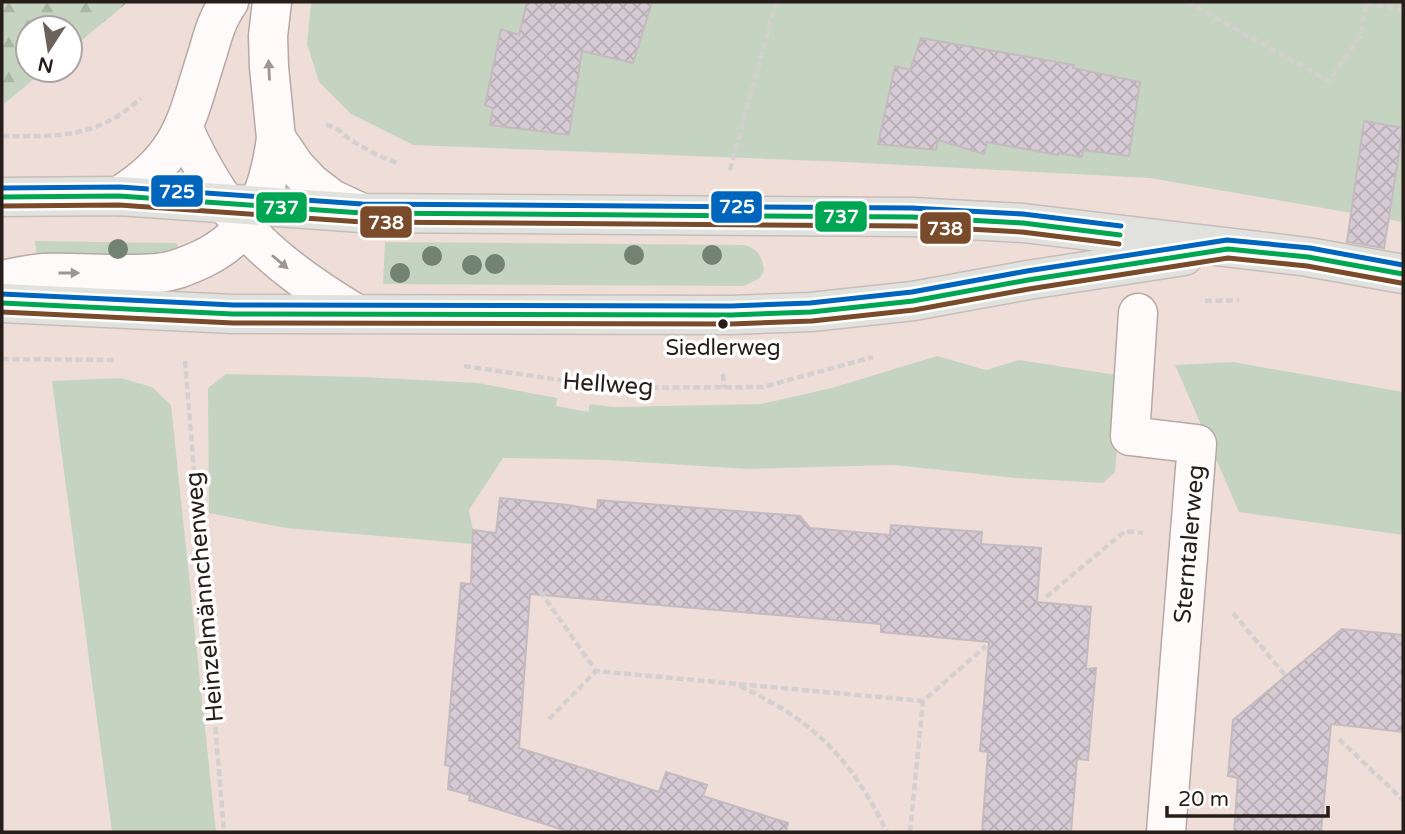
<svg xmlns="http://www.w3.org/2000/svg" width="1405" height="834" font-family="'Varela Round',sans-serif">
	<defs>
		<pattern id="forest-firs" width="22" height="20" patternUnits="userSpaceOnUse" patternTransform="scale(1.75)"><rect width="22" height="20" fill="#c5d4c0"/><path d="M5 1l3.5 6h-7zM16 11l3.5 6h-7z" fill="#a9b6a4"/></pattern>
		<pattern id="building-cross-hatch" width="8" height="8" patternUnits="userSpaceOnUse" patternTransform="scale(1.75)"><rect width="8" height="8" fill="#d6cbd4"/><path d="M0 0l8 8M0 8l8-8" fill="none" stroke="#b8aeb5"/></pattern>
	</defs>
	<rect width="100%" height="100%" fill="#efded8"/>
	<path fill="#c5d4c0" d="M 311,2 L 1403,2 L 1403,222 L 1150,178 L 845,162 L 413,145 L 351,114 L 319,82 L 307,44 Z
		M 35,241 L 169,243 L 176,243 L 179,248 L 167,256 L 37,257 Z
		M 385,242 L 745,245 C 758,249 762,256 764,270 L 760,278 L 744,286 L 383,284 Z
		M 937,356 L 986,370 L 1019,360 L 1123,376 L 1115,472 L 1103,483 L 1016,478 L 894,465 L 748,469 L 606,460 L 503,458 L 469,510 L 473,530 L 473,544 L 286,528 L 209,513 L 208,388 L 226,374 L 364,377 L 478,383 L 557,398 L 556,406 L 588,412 L 590,404 L 612,407 L 761,404 L 832,388 Z
		M 1233,362 L 1403,392 L 1403,535 L 1239,512 L 1175,365 Z
		M 121,378 L 152,387 L 171,405 L 216,832 L 112,832 L 52,381 Z"/>
	<path fill="url(#forest-firs)" d="M 2,2 L 128,2 L 70,50 L 70,28 L 28,28 L 28,70 L 45,70 L 4,104 L 2,77 Z"/>
	<path fill="url(#building-cross-hatch)" stroke="#c4bbbe" stroke-width="2" d="M 527,2 L 652,2 L 633,63 L 582,51 L 569,135 L 490,125 L 493,108 L 485,105 L 501,29 L 519,35 Z
		M 921,38 L 1074,65 L 1073,68 L 1140,82 L 1129,156 L 1083,150 L 1082,157 L 1058,153 L 1058,155 L 987,142 L 984,154 L 938,140 L 936,150 L 878,144 L 895,66 L 910,70 Z
		M 1364,121 L 1403,128 L 1384,248 L 1347,242 Z
		M 500,498 L 568,505 L 597,510 L 598,500 L 800,516 L 810,528 L 890,535 L 891,525 L 982,532 L 981,544 L 1041,548 L 1037,602 L 1091,607 L 1086,669 L 1096,668 L 1088,760 L 1077,759 L 1071,832 L 982,832 L 988,752 L 980,751 L 989,642 L 881,632 L 881,624 L 530,594 L 519,748 L 659,792 L 666,772 L 707,785 L 703,796 L 788,823 L 786,832 L 570,832 L 469,800 L 470,795 L 448,789 L 450,766 L 445,765 L 461,583 L 471,584 L 473,530 L 496,533 Z
		M 1342,629 L 1403,635 L 1403,732 L 1331,724 L 1321,832 L 1234,832 L 1238,778 L 1228,776 L 1233,720 Z"/>
	<g fill="none" stroke-linecap="round" stroke-linejoin="round">
		<g stroke="#b6a9a4" stroke-width="41">
			<path id="minor" d="M 272,2 L 268,36 L 269,67 L 276,138 L 295,166 L 311,183 L 332,199 L 362,213
				M 184,129 C 225,221 270,262 355,313
				M 119,196 C 184,155 186,120 208,52 C 213,34 218,17 229,2
				M 2,280 C 16,277 30,274 44,273 C 81,272 119,276 157,273 C 173,272 187,266 202,259 C 254,234 269,191 276,138
				M 1138,313 L 1130,436 L 1197,444 L 1166,832"/>
		</g>
		<g stroke="#c6bdba" stroke-width="41">
			<path id="major" d="M 2,197 L 119,196 L 362,213 L 912,217 L 1023,223 L 1308,257 L 1403,274
				M 2,303 L 233,314 L 731,315 L 811,312 L 913,301 L 1028,280 L 1184,256"/>
		</g>
		<path stroke="#d4d0ce" stroke-width="4.5" stroke-dasharray="7 3.5" stroke-linecap="butt" d="M 1187,2 L 1329,81 L 1361,35 L 1366,2
			M 1366,3 L 1403,10
			M 326,125 C 337,126 342,134 351,140 C 366,149 381,158 398,163
			M 2,136 C 57,137 98,138 141,98
			M 730,170 L 776,2
			M 1205,301 L 1239,300
			M 2,359 L 116,360
			M 185,361 L 224,832
			M 464,366 L 615,388 L 763,387 L 873,357
			M 723,374 L 724,388
			M 540,591 L 596,671 L 923,701
			M 1046,597 L 1125,531 L 1143,533
			M 1233,613 L 1291,682
			M 740,686 C 815,722 850,757 887,832
			M 549,719 L 596,671
			M 1339,739 L 1403,800
			M 910,832 L 923,701 L 986,646"/>
		<use href="#minor" stroke="#fdfaf9" stroke-width="38"/>
		<use href="#major" stroke="#e1e2dd" stroke-width="38"/>
		<g stroke="#fff" stroke-width="10">
			<path id="bus-1" d="M 2,197 L 119,196 L 362,213 L 912,217 L 1023,223 L 1120,235
				M 2,303 L 233,314 L 731,315 L 811,312 L 913,301 L 1028,280 L 1228,249 L 1308,257 L 1403,274"/>
		</g>
		<g stroke="#fff" stroke-width="10">
			<path id="bus-2" d="M 2,206 L 119,205 L 362,222 L 912,226 L 1022,232 L 1119,244
				M 2,312 L 233,323 L 731,324 L 812,321 L 914,310 L 1029,289 L 1228,258 L 1307,266 L 1401,283"/>
		</g>
		<g stroke="#fff" stroke-width="10">
			<path id="bus-3" d="M 2,188 L 120,187 L 362,204 L 912,208 L 1023,214 L 1121,226
				M 2,294 L 233,305 L 731,306 L 810,303 L 912,292 L 1027,271 L 1227,240 L 1310,248 L 1403,265"/>
		</g>
		<use href="#bus-1" stroke="#00a651" stroke-width="5"/>
		<use href="#bus-2" stroke="#7a4b2a" stroke-width="5"/>
		<use href="#bus-3" stroke="#0065bd" stroke-width="5"/>
	</g>
	<g fill="#728371">
		<circle cx="118" cy="249" r="10"/>
		<circle cx="634" cy="255" r="10"/>
		<circle cx="712" cy="255" r="10"/>
		<circle cx="432" cy="256" r="10"/>
		<circle cx="495" cy="264" r="10"/>
		<circle cx="472" cy="265" r="10"/>
		<circle cx="400" cy="273" r="10"/>
	</g>
	<defs><path id="oneway-solid" d="M-6-.8H1V-3.2L6.5 0L1 3.2V.8H-6Z" transform="scale(1.75)"/></defs>
	<g fill="#9d9794">
		<use href="#oneway-solid" transform="translate(269 70) rotate(-93)"/>
		<use href="#oneway-solid" transform="translate(280 262) rotate(40)"/>
		<use href="#oneway-solid" transform="translate(69 273)"/>
	</g>
	<circle fill="#271d19" stroke="#fff" stroke-width="2.5" cx="723" cy="324" r="6"/>
	<g text-anchor="middle" stroke-width="7" stroke-linejoin="round" paint-order="stroke">
		<g font-size="22" fill="#271d19" stroke="#fff">
			<text x="723" y="355">Siedlerweg</text>
		</g>
		<g font-size="24" fill="#271d19" stroke="#fff">
			<text transform="translate(608 384) rotate(4)" y="8">Hellweg</text>
			<text transform="translate(1189 544) rotate(-85)" y="8">Sterntalerweg</text>
			<text transform="translate(204 597) rotate(-95)" y="8">Heinzelmännchenweg</text>
		</g>
	</g>
	<g stroke="#fff" stroke-width="2.5">
		<rect x="150" y="174" width="54" height="34" rx="7" fill="#0065bd"/>
		<rect x="710" y="190" width="53" height="34" rx="7" fill="#0065bd"/>
		<rect x="255" y="191" width="53" height="33" rx="7" fill="#00a651"/>
		<rect x="814" y="200" width="54" height="33" rx="7" fill="#00a651"/>
		<rect x="359" y="205" width="54" height="34" rx="7" fill="#7a4b2a"/>
		<rect x="919" y="211" width="53" height="34" rx="7" fill="#7a4b2a"/>
	</g>
	<g font-size="19" text-anchor="middle" font-weight="bold" fill="#fff">
		<text x="177" y="198">725</text>
		<text x="737" y="213">725</text>
		<text x="281" y="214">737</text>
		<text x="841" y="223">737</text>
		<text x="386" y="229">738</text>
		<text x="945" y="235">738</text>
	</g>
	<rect width="1405" height="834" fill="none" stroke="#271d19" stroke-width="7"/>
	<g transform="translate(49 49) rotate(192)"><circle r="33" fill="#ffffff" stroke="#a9a5a3" stroke-width="2"/>
	<path d="M0-5L12 26L0 18L-12 26Z" fill="#6d615c"/>
	<text y="-10" font-size="19" font-weight="bold" text-anchor="middle" fill="#271d19">N</text>
	</g>
	<path d="M1167 806v10h161v-10" fill="none" stroke="#271d19" stroke-width="3.5"/>
	<text x="1178" y="806" font-size="21" fill="#271d19" stroke="#ffffff" stroke-width="5" paint-order="stroke">20 m</text>
</svg>
